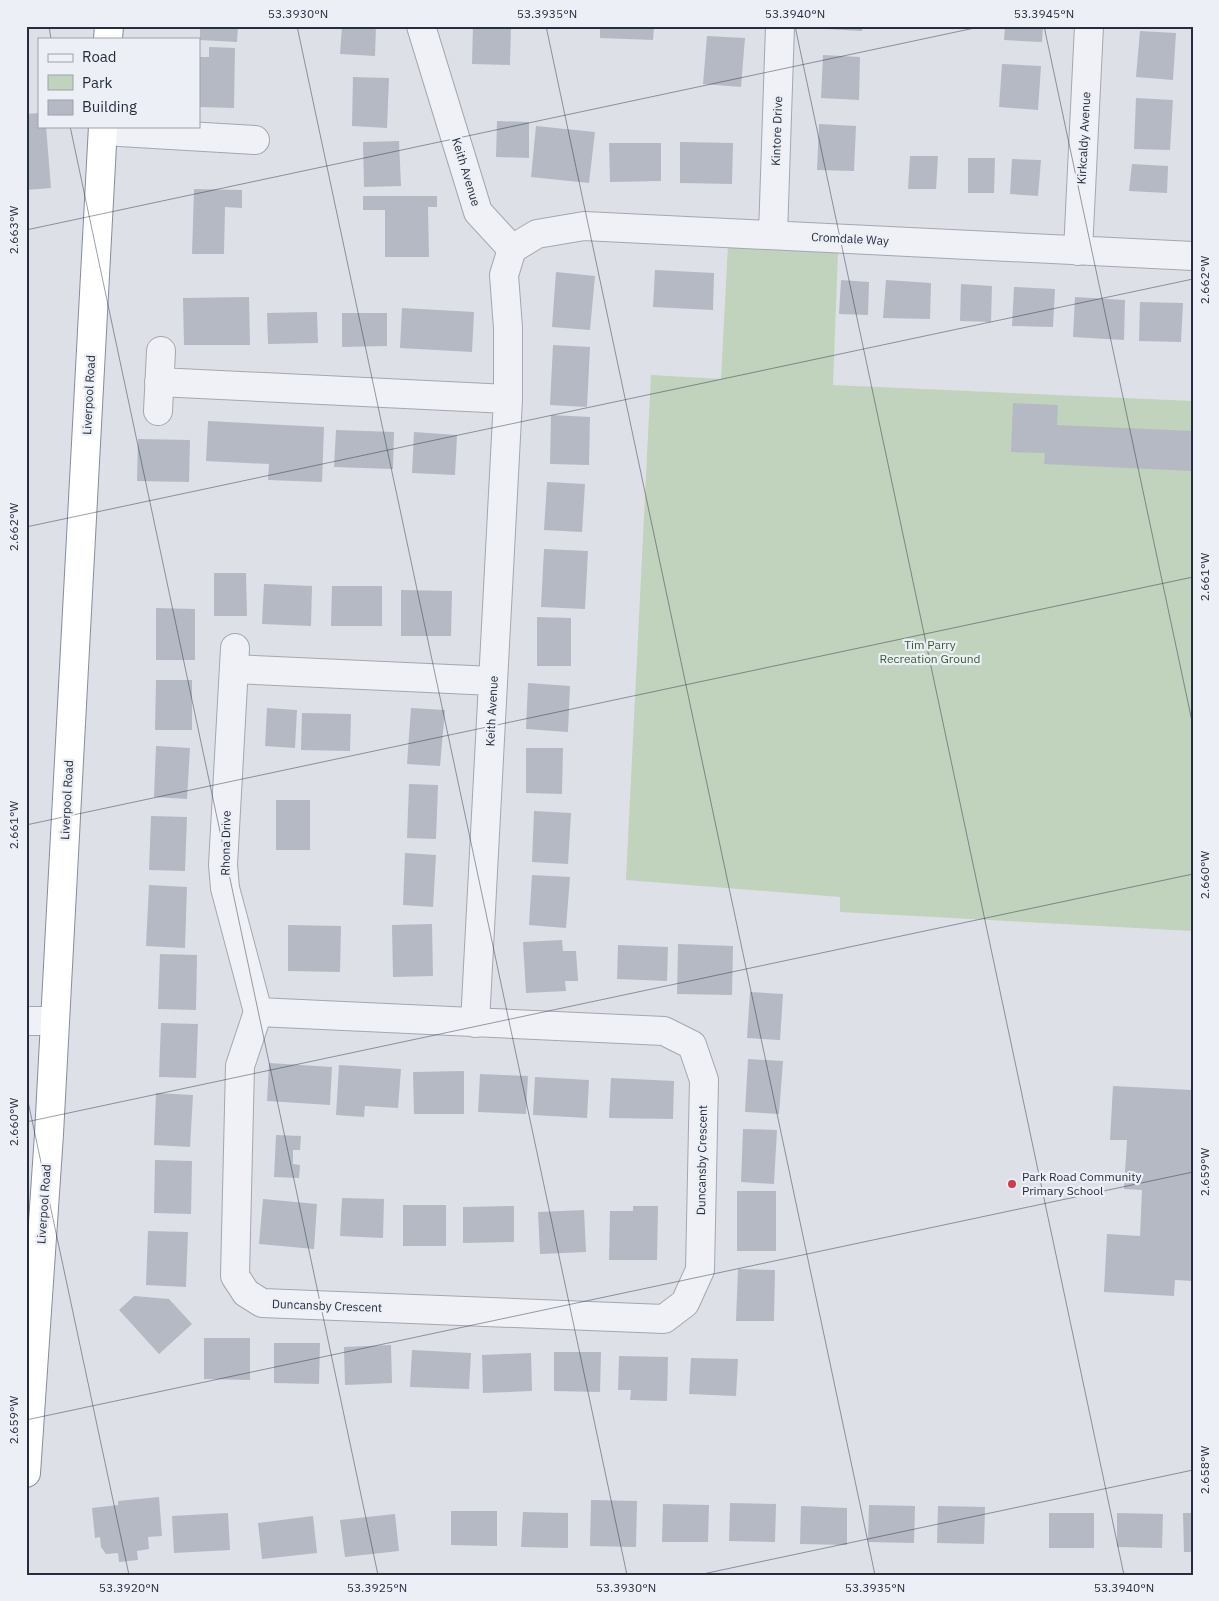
<svg xmlns="http://www.w3.org/2000/svg" width="1219" height="1601" font-family="'IBM Plex Sans',sans-serif">
	<rect width="100%" height="100%" fill="#dde0e7"/>
	<path fill="#c1d2bd" d="M 728,245 L 838,252 L 833,385 L 1193,401 L 1193,931 L 840,912 L 840,897 L 626,880 L 651,375 L 721,379 Z"/>
	<path fill="#b4b9c4" d="M 200,26 L 238,26 L 237,42 L 200,40 Z
		M 342,26 L 376,26 L 375,56 L 340,54 Z
		M 473,26 L 511,26 L 510,65 L 472,64 Z
		M 600,26 L 654,26 L 653,40 L 600,38 Z
		M 827,26 L 862,26 L 862,31 L 827,29 Z
		M 1005,26 L 1043,26 L 1042,42 L 1004,40 Z
		M 1140,31 L 1176,33 L 1173,80 L 1136,77 Z
		M 707,36 L 745,38 L 741,87 L 703,84 Z
		M 209,47 L 235,48 L 234,108 L 199,107 L 199,57 L 209,57 Z
		M 823,55 L 860,57 L 859,100 L 821,98 Z
		M 1002,64 L 1041,66 L 1038,110 L 999,107 Z
		M 353,77 L 389,78 L 387,128 L 352,126 Z
		M 1136,98 L 1173,100 L 1170,150 L 1134,149 Z
		M 39,113 L 39,126 L 46,126 L 51,188 L 26,190 L 26,114 Z
		M 497,121 L 529,122 L 529,158 L 496,157 Z
		M 819,124 L 856,126 L 854,171 L 817,170 Z
		M 536,126 L 595,132 L 589,183 L 531,177 Z
		M 399,141 L 401,186 L 364,187 L 363,142 Z
		M 680,142 L 733,143 L 732,184 L 680,183 Z
		M 609,143 L 661,143 L 661,181 L 610,182 Z
		M 910,156 L 938,156 L 936,189 L 908,189 Z
		M 968,158 L 995,158 L 994,193 L 968,193 Z
		M 1012,159 L 1041,160 L 1038,196 L 1010,194 Z
		M 1132,164 L 1168,166 L 1167,193 L 1129,191 Z
		M 194,189 L 242,190 L 242,208 L 225,207 L 224,254 L 192,254 Z
		M 363,196 L 437,196 L 437,207 L 428,207 L 429,257 L 385,257 L 385,210 L 363,210 Z
		M 655,270 L 714,273 L 713,310 L 653,307 Z
		M 556,272 L 595,276 L 590,330 L 552,327 Z
		M 841,280 L 869,282 L 868,315 L 839,314 Z
		M 886,280 L 931,283 L 930,319 L 883,318 Z
		M 961,284 L 992,286 L 991,322 L 960,321 Z
		M 1014,287 L 1055,289 L 1053,327 L 1012,326 Z
		M 249,297 L 250,345 L 184,345 L 183,298 Z
		M 1075,297 L 1125,300 L 1124,340 L 1073,337 Z
		M 1140,302 L 1183,303 L 1181,342 L 1139,341 Z
		M 402,308 L 474,312 L 472,352 L 400,348 Z
		M 317,312 L 318,343 L 268,344 L 267,313 Z
		M 342,313 L 387,313 L 387,346 L 342,347 Z
		M 553,345 L 590,347 L 587,407 L 550,405 Z
		M 1013,403 L 1058,405 L 1057,425 L 1193,431 L 1193,471 L 1044,464 L 1045,453 L 1011,452 Z
		M 551,415 L 590,417 L 589,465 L 550,464 Z
		M 208,421 L 324,427 L 322,482 L 268,480 L 269,464 L 206,461 Z
		M 336,430 L 394,432 L 393,469 L 334,467 Z
		M 414,432 L 457,435 L 455,475 L 412,473 Z
		M 138,439 L 190,440 L 189,482 L 137,481 Z
		M 547,482 L 585,484 L 582,532 L 544,530 Z
		M 544,549 L 588,551 L 585,609 L 541,607 Z
		M 214,573 L 246,573 L 247,616 L 214,616 Z
		M 264,584 L 312,586 L 311,626 L 262,624 Z
		M 332,586 L 382,586 L 382,626 L 331,626 Z
		M 401,590 L 452,591 L 451,636 L 401,636 Z
		M 156,608 L 195,609 L 195,660 L 156,660 Z
		M 537,617 L 571,618 L 571,666 L 537,666 Z
		M 156,680 L 192,680 L 192,730 L 155,730 Z
		M 528,683 L 570,686 L 568,732 L 526,729 Z
		M 267,708 L 297,710 L 295,748 L 265,746 Z
		M 411,708 L 445,710 L 440,766 L 407,764 Z
		M 302,713 L 351,714 L 350,751 L 301,750 Z
		M 156,746 L 190,748 L 187,799 L 154,797 Z
		M 526,748 L 563,748 L 562,794 L 526,793 Z
		M 409,784 L 438,785 L 436,839 L 407,838 Z
		M 276,800 L 310,800 L 310,850 L 276,850 Z
		M 534,811 L 571,813 L 568,864 L 532,862 Z
		M 151,816 L 187,817 L 185,871 L 149,870 Z
		M 405,853 L 436,855 L 433,907 L 403,905 Z
		M 532,875 L 570,877 L 566,928 L 529,925 Z
		M 149,885 L 187,887 L 185,948 L 146,946 Z
		M 432,924 L 433,976 L 393,977 L 392,925 Z
		M 288,925 L 341,926 L 340,972 L 288,971 Z
		M 562,940 L 563,951 L 576,951 L 578,981 L 565,981 L 566,991 L 526,993 L 523,942 Z
		M 678,944 L 733,946 L 732,995 L 677,994 Z
		M 618,945 L 668,947 L 667,981 L 617,979 Z
		M 160,954 L 197,955 L 196,1010 L 158,1009 Z
		M 750,992 L 783,994 L 780,1040 L 747,1038 Z
		M 161,1023 L 198,1024 L 196,1078 L 159,1077 Z
		M 748,1059 L 783,1061 L 779,1114 L 745,1112 Z
		M 269,1063 L 332,1067 L 330,1105 L 267,1101 Z
		M 339,1065 L 401,1069 L 398,1108 L 365,1106 L 364,1117 L 336,1115 Z
		M 464,1071 L 464,1114 L 414,1114 L 413,1072 Z
		M 480,1074 L 528,1076 L 526,1114 L 478,1112 Z
		M 535,1077 L 589,1080 L 587,1118 L 533,1115 Z
		M 611,1078 L 674,1081 L 673,1119 L 609,1118 Z
		M 1113,1086 L 1193,1090 L 1193,1281 L 1175,1280 L 1174,1296 L 1104,1292 L 1107,1234 L 1140,1236 L 1142,1190 L 1124,1189 L 1127,1140 L 1110,1140 Z
		M 156,1093 L 193,1095 L 190,1147 L 154,1145 Z
		M 743,1129 L 777,1130 L 774,1184 L 741,1182 Z
		M 276,1135 L 301,1136 L 300,1150 L 293,1150 L 293,1164 L 300,1165 L 299,1178 L 274,1177 Z
		M 155,1160 L 192,1161 L 191,1214 L 154,1213 Z
		M 737,1191 L 776,1191 L 776,1251 L 737,1251 Z
		M 342,1198 L 384,1199 L 383,1238 L 340,1236 Z
		M 263,1199 L 317,1204 L 314,1249 L 259,1244 Z
		M 403,1205 L 446,1205 L 446,1246 L 403,1246 Z
		M 514,1206 L 514,1242 L 463,1243 L 463,1207 Z
		M 633,1206 L 658,1206 L 657,1260 L 609,1260 L 610,1211 L 633,1211 Z
		M 584,1210 L 586,1252 L 540,1254 L 538,1212 Z
		M 148,1231 L 188,1232 L 186,1287 L 146,1285 Z
		M 738,1269 L 775,1270 L 774,1321 L 736,1321 Z
		M 134,1296 L 169,1299 L 192,1324 L 159,1354 L 119,1310 Z
		M 204,1338 L 250,1338 L 250,1380 L 204,1379 Z
		M 274,1343 L 320,1343 L 319,1384 L 274,1383 Z
		M 391,1345 L 392,1383 L 345,1385 L 344,1347 Z
		M 412,1350 L 471,1353 L 469,1389 L 410,1387 Z
		M 554,1352 L 601,1352 L 600,1392 L 554,1391 Z
		M 531,1353 L 532,1391 L 483,1393 L 482,1355 Z
		M 619,1356 L 668,1357 L 667,1401 L 630,1400 L 631,1390 L 618,1390 Z
		M 691,1358 L 738,1359 L 736,1396 L 689,1394 Z
		M 159,1497 L 162,1536 L 148,1537 L 149,1549 L 137,1551 L 138,1560 L 119,1562 L 118,1553 L 106,1554 L 101,1547 L 100,1537 L 95,1538 L 92,1508 L 118,1505 L 118,1501 Z
		M 591,1500 L 637,1501 L 636,1547 L 590,1546 Z
		M 730,1503 L 776,1504 L 775,1542 L 729,1541 Z
		M 663,1504 L 709,1505 L 708,1542 L 662,1542 Z
		M 869,1505 L 915,1506 L 914,1543 L 868,1542 Z
		M 801,1506 L 847,1508 L 847,1545 L 800,1544 Z
		M 938,1506 L 985,1507 L 984,1544 L 937,1543 Z
		M 451,1511 L 497,1511 L 497,1546 L 451,1545 Z
		M 523,1512 L 568,1513 L 568,1548 L 521,1547 Z
		M 228,1513 L 230,1550 L 174,1553 L 172,1516 Z
		M 1049,1513 L 1094,1513 L 1094,1548 L 1049,1548 Z
		M 1117,1513 L 1163,1514 L 1162,1548 L 1117,1547 Z
		M 1183,1513 L 1193,1513 L 1193,1552 L 1184,1552 Z
		M 395,1514 L 399,1551 L 345,1557 L 340,1520 Z
		M 313,1516 L 317,1553 L 262,1559 L 258,1523 Z"/>
	<g fill="none" stroke-linecap="round" stroke-linejoin="round">
		<g stroke="#a2a7b1" stroke-width="30">
			<path id="minor" d="M 421,26 L 478,212 L 512,249 L 504,275 L 508,328 L 508,399 L 475,1023
				M 103,131 L 255,140
				M 773,235 L 780,26
				M 512,249 L 537,234 L 584,226 L 1193,256
				M 1078,251 L 1089,26
				M 159,382 L 508,399
				M 158,411 L 161,351
				M 235,648 L 223,865 L 225,888 L 258,1012
				M 234,669 L 493,681
				M 258,1012 L 664,1031 L 692,1045 L 704,1080 L 700,1270 L 685,1303 L 664,1319 L 262,1303 L 246,1293 L 235,1276 L 240,1066 Z
				M 26,1021 L 55,1021"/>
		</g>
		<g stroke="#848d9f" stroke-width="30">
			<path id="highway" d="M 108,39 L 109,26
				M 26,1473 L 49,1134 L 103,126"/>
		</g>
		<use href="#minor" stroke="#f0f1f6" stroke-width="28"/>
		<use href="#highway" stroke="#fff" stroke-width="28"/>
	</g>
	<path fill="none" stroke="#262d3f" stroke-width="1" stroke-opacity="0.45" d="M 49,26 L 51,39M 297,26 L 627,1575M 546,26 L 875,1575M 795,26 L 1124,1575M 1044,26 L 1193,726M 70,126 L 378,1575M 26,230 L 984,26M 26,527 L 1193,279M 26,825 L 1193,577M 26,1092 L 129,1575M 26,1122 L 1193,874M 26,1420 L 1193,1172M 698,1575 L 1193,1470"/>
	<circle fill="#d33b49" stroke="#eceff5" stroke-width="2" cx="1012" cy="1184" r="5"/>
	<g text-anchor="middle" stroke-width="4.5" stroke-linejoin="round" paint-order="stroke">
		<g font-size="12" fill="#262d3f" stroke="#eceff5">
			<text transform="translate(777 131) rotate(-88)" y="4">Kintore Drive</text>
			<text transform="translate(1084 138) rotate(-87)" y="4">Kirkcaldy Avenue</text>
			<text transform="translate(466 172) rotate(73)" y="4">Keith Avenue</text>
			<text transform="translate(850 239) rotate(3)" y="4">Cromdale Way</text>
			<text transform="translate(89 395) rotate(-87)" y="4">Liverpool Road</text>
			<text transform="translate(492 711) rotate(-87)" y="4">Keith Avenue</text>
			<text transform="translate(67 800) rotate(-87)" y="4">Liverpool Road</text>
			<text transform="translate(226 843) rotate(-89)" y="4">Rhona Drive</text>
			<text transform="translate(702 1160) rotate(-89)" y="4">Duncansby Crescent</text>
			<text transform="translate(44 1204) rotate(-86)" y="4">Liverpool Road</text>
			<text transform="translate(327 1306) rotate(2)" y="4">Duncansby Crescent</text>
		</g>
		<g font-size="12" fill="#385b32" stroke="#eceff5">
			<text x="930" y="649">Tim Parry<tspan x="930" dy="14">Recreation Ground</tspan></text>
		</g>
		<g font-size="12" fill="#262d3f" stroke="#eceff5" text-anchor="start">
			<text x="1022" y="1181">Park Road Community<tspan x="1022" dy="14">Primary School</tspan></text>
		</g>
	</g>
	<rect width="1219" height="1601" fill="none" stroke="#eceff5" stroke-width="55"/>
	<rect x="38" y="38" width="162" height="90" fill="#eceff5" stroke="#9da1ac"/>
	<rect x="48" y="54" width="25" height="8" fill="#f0f1f6" stroke="#9da1ac"/>
	<text x="82" y="62" font-size="15" fill="#262d3f">Road</text>
	<rect x="48" y="75" width="25" height="15" fill="#c1d2bd" stroke="#9da1ac"/>
	<text x="82" y="88" font-size="15" fill="#262d3f">Park</text>
	<rect x="48" y="100" width="25" height="15" fill="#b4b9c4" stroke="#9da1ac"/>
	<text x="82" y="112" font-size="15" fill="#262d3f">Building</text>
	<rect x="28" y="28" width="1164" height="1546" fill="none" stroke="#262d3f" stroke-width="2"/>
	<g font-size="12" text-anchor="middle" fill="#262d3f">
		<text x="298" y="18">53.3930°N</text>
		<text x="547" y="18">53.3935°N</text>
		<text x="795" y="18">53.3940°N</text>
		<text x="1044" y="18">53.3945°N</text>
		<text transform="translate(14 230) rotate(-90)" y="4">2.663°W</text>
		<text transform="translate(1205 280) rotate(-90)" y="4">2.662°W</text>
		<text transform="translate(14 527) rotate(-90)" y="4">2.662°W</text>
		<text transform="translate(1205 577) rotate(-90)" y="4">2.661°W</text>
		<text transform="translate(14 825) rotate(-90)" y="4">2.661°W</text>
		<text transform="translate(1205 875) rotate(-90)" y="4">2.660°W</text>
		<text transform="translate(14 1122) rotate(-90)" y="4">2.660°W</text>
		<text transform="translate(1205 1172) rotate(-90)" y="4">2.659°W</text>
		<text transform="translate(14 1420) rotate(-90)" y="4">2.659°W</text>
		<text transform="translate(1205 1470) rotate(-90)" y="4">2.658°W</text>
		<text x="129" y="1592">53.3920°N</text>
		<text x="377" y="1592">53.3925°N</text>
		<text x="626" y="1592">53.3930°N</text>
		<text x="875" y="1592">53.3935°N</text>
		<text x="1124" y="1592">53.3940°N</text>
	</g>
</svg>
